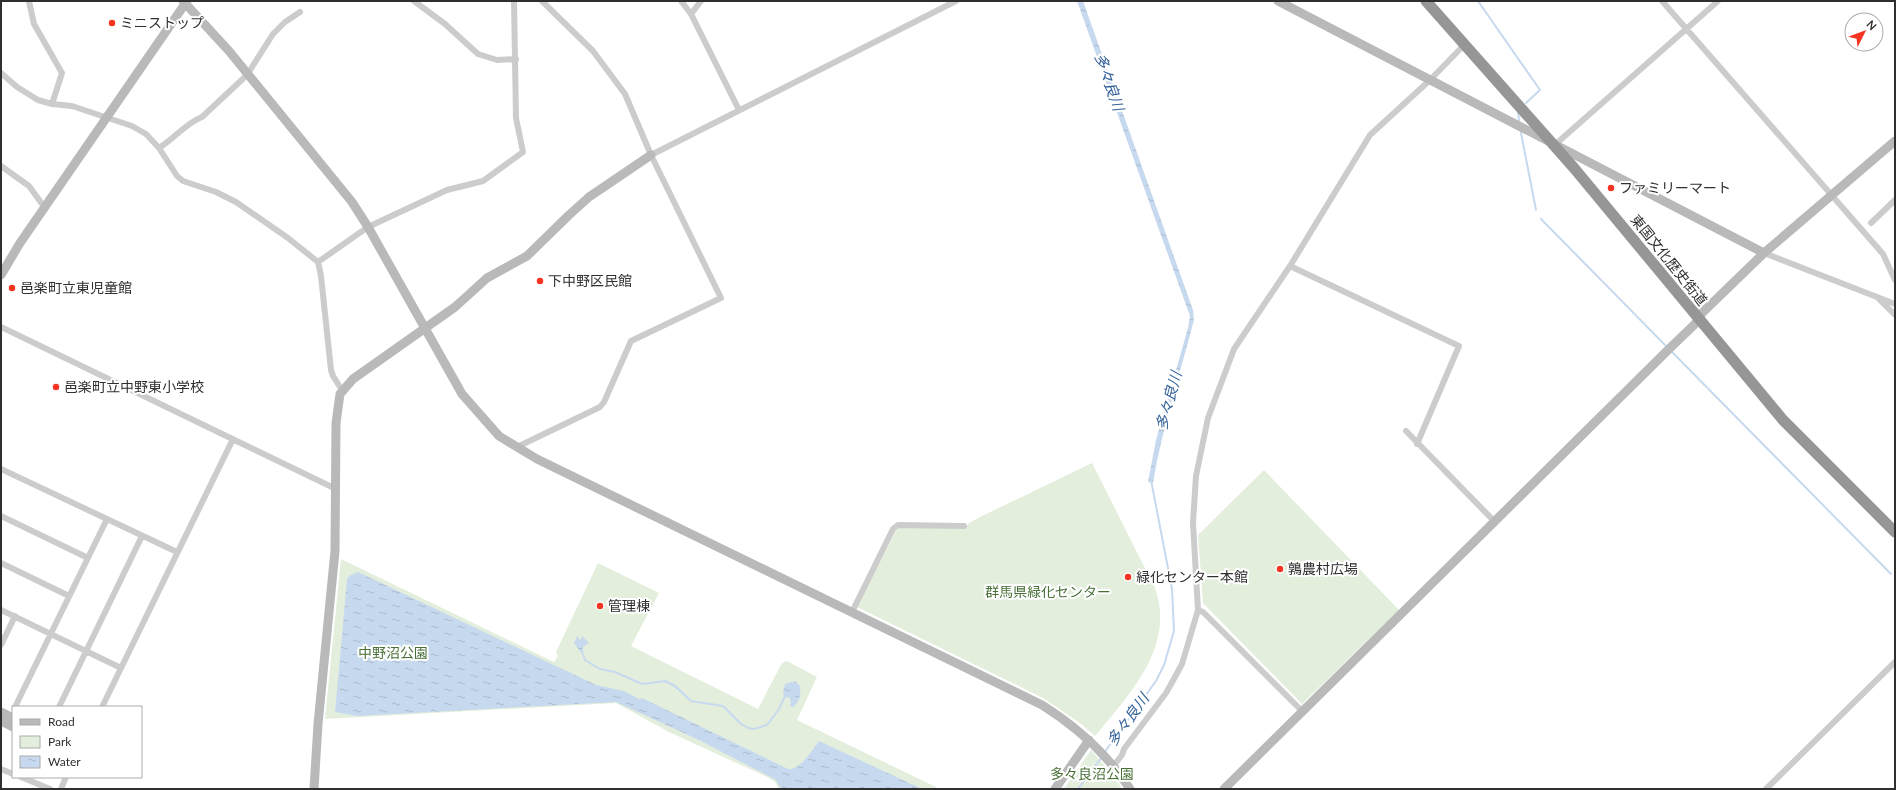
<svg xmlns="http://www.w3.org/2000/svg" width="1896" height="790" font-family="Lato,'Noto Sans JP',sans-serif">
	<defs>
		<pattern id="water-ripples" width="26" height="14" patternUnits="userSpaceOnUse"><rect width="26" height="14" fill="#c7d9ef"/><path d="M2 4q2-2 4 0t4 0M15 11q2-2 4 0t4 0" fill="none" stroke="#abbbcd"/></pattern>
	</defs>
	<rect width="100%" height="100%" fill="#fff"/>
	<path fill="#e3eedc" d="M 1092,463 L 1155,588 C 1176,646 1129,695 1095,736 L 1080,723 L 1043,698 L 857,607 L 896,531 L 899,528 L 959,527 L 964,529 L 969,523 L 980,517 Z
		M 1264,470 L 1399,610 L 1302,704 L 1203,603 L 1198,535 Z
		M 341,559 L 554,662 L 558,656 L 556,652 L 598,563 L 659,593 L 631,646 L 758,709 L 782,663 L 787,661 L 817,677 L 797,720 L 940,789 L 779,789 L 775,782 L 767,777 L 669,732 L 616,703 L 325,719 Z
		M 1091,750 L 1114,776 L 1122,789 L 1064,789 Z"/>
	<path fill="url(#water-ripples)" d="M 1077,1 L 1083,1 L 1193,310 L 1194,320 C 1180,374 1162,428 1153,483 L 1148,482 L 1156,440 L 1188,328 L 1190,316 Z
		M 358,572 L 596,685 L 624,691 L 639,699 L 642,698 L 788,769 C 800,771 812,750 819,741 L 922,789 L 781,789 L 776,780 L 699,740 L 616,702 L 357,716 L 335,712 L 347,580 L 349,576 Z
		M 581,635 L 589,643 L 583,647 L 583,655 L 574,643 L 577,636 L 580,640 L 582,638 Z
		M 795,681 L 800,686 C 801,695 800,701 793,707 L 790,706 L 791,701 L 789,697 L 784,698 L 783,692 L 785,684 Z"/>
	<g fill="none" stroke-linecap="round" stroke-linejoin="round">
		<path stroke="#c7d9ef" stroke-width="2" d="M 1478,1 L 1540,90 L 1526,103
			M 1518,111 L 1519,121
			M 1521,133 L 1536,210
			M 1541,219 L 1668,348
			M 1671,351 L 1891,574
			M 583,654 L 585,660 L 600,669 L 615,672 L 642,684 L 665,681 L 675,686 L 691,701 L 723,706 L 741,724 L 748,728 L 754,729 L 767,725 L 779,709 L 784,698
			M 1104,753 L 1156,681 L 1164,665 L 1174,631 L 1172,589 L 1151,480
			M 1078,789 L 1102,757"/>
		<path stroke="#ccc" stroke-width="6" d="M 29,1 L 34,24 L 62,73 L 52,104
			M 414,1 L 445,24 L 478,54 L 497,60 L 516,59
			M 681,1 L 691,14 L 739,110
			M 1662,1 L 1883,254 L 1895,280
			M 691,14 L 701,1
			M 1,73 L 17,87 L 38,100 L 52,104 L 72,106 L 132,126 L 146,134 L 159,148 L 177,176 L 183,181 L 216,192 L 236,202 L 288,238 L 318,262 L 321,276 L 331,370 L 333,376 L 342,390
			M 1553,144 L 1558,142 L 1718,1
			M 159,148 C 174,139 186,123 202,117 L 247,75 L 273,34 L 285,22 L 300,12
			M 651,155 L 956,1
			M 1,166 L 29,186 L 45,208
			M 1871,223 L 1895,200
			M 1764,253 L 1895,304
			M 318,262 L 368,227 L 447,190 L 483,181 L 523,152 L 516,118 L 514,1
			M 1290,266 L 1459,346 L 1417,444
			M 1878,298 L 1895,315
			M 1,327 L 336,489
			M 1406,431 L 1495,522
			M 517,447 L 600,407 L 604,402 L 631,341 L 721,298 L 651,155 L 625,94 L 593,51 L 542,1
			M 1,469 L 177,552
			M 1,516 L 88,558
			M 1,563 L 69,596
			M 1,610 L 121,668
			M 1198,610 L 1203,612 L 1302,711
			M 852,612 L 893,529 L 898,525 L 964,526
			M 1,645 L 15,616
			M 15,707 L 107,519
			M 59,707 L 142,536
			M 102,707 L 233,439
			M 1114,765 L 1122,755 L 1124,749 L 1166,693 L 1175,677 L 1182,664 L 1198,610 L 1193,523 L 1196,476 L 1208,418 L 1234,349 L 1290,266 L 1370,135 L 1430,80 L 1465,44
			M 1,769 L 13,774
			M 21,777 L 50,789
			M 61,789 L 66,777
			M 1766,789 L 1895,662"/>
		<path stroke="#b9b9b9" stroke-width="9" d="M 183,1 L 229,51 L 352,202 L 368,227 L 462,394 L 499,436 L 537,459 L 1042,705 C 1077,727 1108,755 1130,789
			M 1278,1 L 1764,253
			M 1,275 L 20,243 L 187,1
			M 1,712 L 13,718
			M 1,721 L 13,727
			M 314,789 L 318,724 L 335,551 L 336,423 L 340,394 L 353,379 L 455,307 L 487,278 L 527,256 L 569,215 L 589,197 L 651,155
			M 1055,789 L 1089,740
			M 1224,789 L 1670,348 L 1695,324 L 1702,313 L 1764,253 L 1895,141"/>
		<path stroke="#969696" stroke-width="11" d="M 1426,1 L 1574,168 L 1783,420 L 1895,532"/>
	</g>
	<g fill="#f53522" stroke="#fff" stroke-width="1.5">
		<circle cx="112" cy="23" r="4"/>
		<circle cx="1611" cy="188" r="4"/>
		<circle cx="540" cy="281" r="4"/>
		<circle cx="12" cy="288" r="4"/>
		<circle cx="56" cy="387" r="4"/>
		<circle cx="1280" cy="569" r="4"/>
		<circle cx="1128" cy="577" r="4"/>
		<circle cx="600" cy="606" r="4"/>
	</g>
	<g text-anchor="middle" stroke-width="4" stroke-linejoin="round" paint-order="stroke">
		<g font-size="14" fill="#2f2f2f" stroke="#fff" text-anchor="start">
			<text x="120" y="28">ミニストップ</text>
			<text x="1619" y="193">ファミリーマート</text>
			<text x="548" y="286">下中野区民館</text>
			<text x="20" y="293">邑楽町立東児童館</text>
			<text x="64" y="392">邑楽町立中野東小学校</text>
			<text x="1288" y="574">鶉農村広場</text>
			<text x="1136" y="582">緑化センター本館</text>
			<text x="608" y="611">管理棟</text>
		</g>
		<g font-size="14" fill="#2f2f2f" stroke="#fff">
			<text transform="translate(1669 260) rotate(51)" y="5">東国文化歴史街道</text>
		</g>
		<g font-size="14" fill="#497038" stroke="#fff">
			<text x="1048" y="597">群馬県緑化センター</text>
			<text x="393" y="658">中野沼公園</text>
			<text x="1092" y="779">多々良沼公園</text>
		</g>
		<g font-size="15" font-style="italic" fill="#35639a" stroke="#fff">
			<text transform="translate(1109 82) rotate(71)" y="5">多々良川</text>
			<text transform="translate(1169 401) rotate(-75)" y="5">多々良川</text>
			<text transform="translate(1128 720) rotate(-54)" y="5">多々良川</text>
		</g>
	</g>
	<rect width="1896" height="790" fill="none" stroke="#2f2f2f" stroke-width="4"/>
	<rect x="12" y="706" width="130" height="72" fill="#ffffff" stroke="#acacac"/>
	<rect x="20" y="719" width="20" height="6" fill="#b9b9b9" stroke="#acacac"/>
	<text x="48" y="726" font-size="12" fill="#2f2f2f">Road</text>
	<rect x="20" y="736" width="20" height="12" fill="#e3eedc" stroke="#acacac"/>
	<text x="48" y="746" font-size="12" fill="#2f2f2f">Park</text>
	<rect x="20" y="756" width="20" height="12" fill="url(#water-ripples)" stroke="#acacac"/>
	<text x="48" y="766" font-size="12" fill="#2f2f2f">Water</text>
	<g transform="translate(1864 32) rotate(48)"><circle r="19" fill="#ffffff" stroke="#acacac"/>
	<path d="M0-3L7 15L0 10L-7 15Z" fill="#f53522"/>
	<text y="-6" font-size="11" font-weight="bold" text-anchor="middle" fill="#2f2f2f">N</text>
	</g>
</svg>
